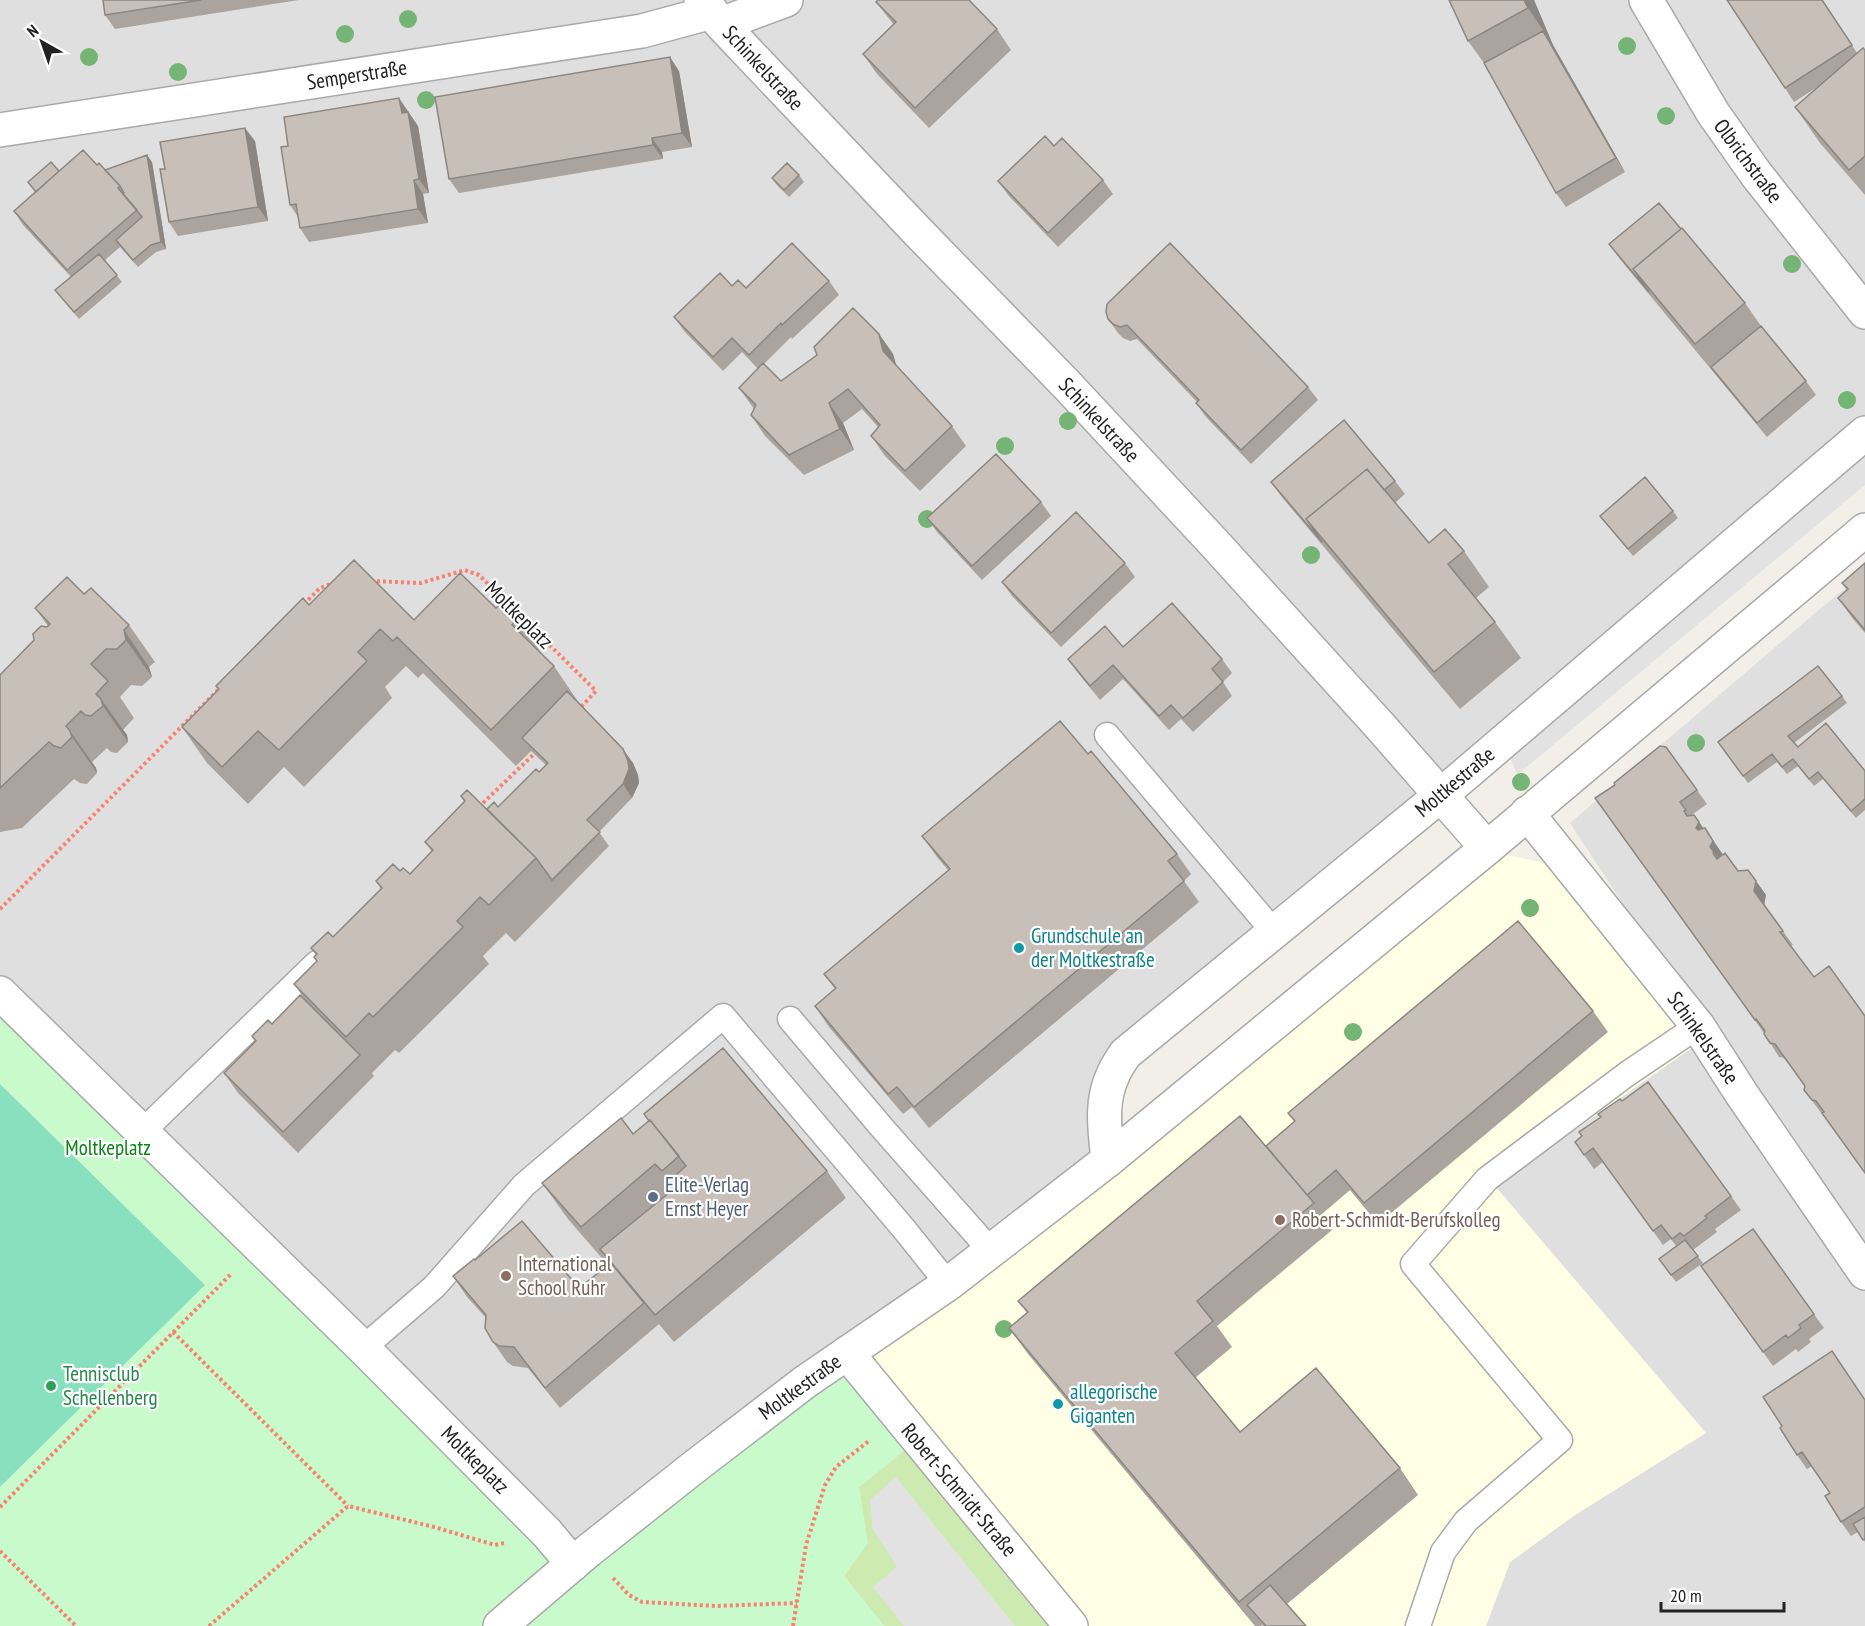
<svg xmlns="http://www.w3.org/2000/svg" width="1865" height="1626" font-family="'PT Sans Narrow',sans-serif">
	<rect width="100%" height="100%" fill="#f2efe9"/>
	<path fill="#e0dfdf" d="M 0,0 L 1865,0 L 1865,432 L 1124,1051 L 1104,1159 L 574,1561 L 0,979 Z
		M 1865,572 L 1865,1626 L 1486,1626 L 1510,1562 L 1572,1517 L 1494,1187 L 1709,1035 L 1570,823 L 1821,608 Z"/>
	<path fill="#ffffe5" d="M 1489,851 L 1554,865 L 1703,1040 L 1495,1186 L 1706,1433 L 1572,1517 L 1510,1562 L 1486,1626 L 1075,1626 L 852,1353 Z"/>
	<path fill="#cdebb0" d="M 916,1441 L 1067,1626 L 884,1626 L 844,1576 L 867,1543 L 859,1487 Z"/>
	<path fill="#c8facc" d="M 0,1004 L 570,1564 L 499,1626 L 0,1626 L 0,1487 L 205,1285 L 0,1084 Z
		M 847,1357 L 916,1441 L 859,1487 L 868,1543 L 844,1576 L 884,1626 L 504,1626 Z"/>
	<path fill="#88e0be" d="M 0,1084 L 205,1285 L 0,1487 Z"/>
	<path fill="#e2e2e2" d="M 1865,449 L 1865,485 L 1517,775 L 1507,748 Z
		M 896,1477 L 1015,1626 L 904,1626 L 873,1587 L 897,1567 L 873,1529 L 870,1500 Z"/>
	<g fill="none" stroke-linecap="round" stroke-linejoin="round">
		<g stroke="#a9a9a9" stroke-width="27">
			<path id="service" d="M 1107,735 L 1274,932
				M 790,1019 L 884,1130 L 991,1251
				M 142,1132 L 317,963
				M 363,1348 L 434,1287 L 524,1185 L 723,1016 L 904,1229 L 948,1284
				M 1418,1626 L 1443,1552 L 1466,1521 L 1560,1440 L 1413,1264 L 1487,1179 L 1627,1074 L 1698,1026"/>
		</g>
		<g stroke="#a9a9a9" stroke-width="36">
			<path id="minor" d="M 701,0 L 721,24 L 919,233 L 1067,385 L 1215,544 L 1380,726 L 1487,848
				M 1646,0 L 1713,113 L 1756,174 L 1865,312
				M 721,24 L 786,0
				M 0,130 L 642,31 L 712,12
				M 1527,813 L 1698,1026 L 1741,1093 L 1865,1273
				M 0,993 L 363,1348 L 547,1533 L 573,1564
				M 1108,1160 C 1105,1131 1100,1102 1113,1075 C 1116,1067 1121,1061 1125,1054 L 1441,795 L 1865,433
				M 847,1353 L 1071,1626"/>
		</g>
		<g stroke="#a9a9a9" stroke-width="36">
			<path id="tertiary" d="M 500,1626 L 588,1551 L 698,1464 L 805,1382 L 948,1284 L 1108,1160 L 1487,848 L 1865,530"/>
		</g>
		<path stroke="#fa8072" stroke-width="4" stroke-dasharray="3 3" stroke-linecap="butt" d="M 371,581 L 421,583 L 465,570 L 479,575 L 596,691 L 580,708
			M 304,604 L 320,588 L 331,584
			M 483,803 L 534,754
			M 0,909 L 220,688
			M 173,1332 L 348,1506
			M 0,1507 L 232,1273
			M 0,1551 L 76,1626
			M 613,1578 L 629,1595 L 642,1602 L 716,1606 L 797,1603
			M 209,1626 L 348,1506 L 434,1527 L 495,1545 L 504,1543
			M 793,1626 L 806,1545 L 825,1485 L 836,1467 L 870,1440"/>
		<use href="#service" stroke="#fff" stroke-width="24"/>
		<use href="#minor" stroke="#fff" stroke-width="33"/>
		<use href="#tertiary" stroke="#fff" stroke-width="33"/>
	</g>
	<g fill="#74b475">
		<circle cx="408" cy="19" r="9"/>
		<circle cx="345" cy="34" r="9"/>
		<circle cx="1627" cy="46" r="9"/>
		<circle cx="89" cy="57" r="9"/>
		<circle cx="178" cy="72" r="9"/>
		<circle cx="426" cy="100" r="9"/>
		<circle cx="1666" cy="116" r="9"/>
		<circle cx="1792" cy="264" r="9"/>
		<circle cx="1847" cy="400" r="9"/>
		<circle cx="1068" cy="421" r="9"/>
		<circle cx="1005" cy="446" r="9"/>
		<circle cx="927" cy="519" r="9"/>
		<circle cx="1311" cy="555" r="9"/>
		<circle cx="1696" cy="743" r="9"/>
		<circle cx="1521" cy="782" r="9"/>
		<circle cx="1530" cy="908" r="9"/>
		<circle cx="1353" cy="1032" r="9"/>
		<circle cx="1004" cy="1329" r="9"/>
	</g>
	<path fill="#aba49e" d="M 103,0 L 299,0 L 115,29 L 105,15 Z
		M 1534,0 L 1553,45 L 1625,172 L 1566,207 L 1556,193 L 1484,63 L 1468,41 Z
		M 1823,0 L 1857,53 L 1865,50 L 1865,195 L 1820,143 L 1795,107 L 1816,88 L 1794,102 L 1785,88 Z
		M 876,2 L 997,29 L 1011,50 L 929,128 L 877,74 L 863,54 L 894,25 Z
		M 679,71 L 692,147 L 662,152 L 663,159 L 459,193 L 449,179 Z
		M 409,112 L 410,115 L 418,126 L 429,193 L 423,194 L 428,223 L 309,242 L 300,228 L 298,217 L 290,205 Z
		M 255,141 L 268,221 L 178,236 L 169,222 L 165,169 Z
		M 1054,146 L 1103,180 L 1113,194 L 1058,247 L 1008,195 L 998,181 Z
		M 152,162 L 166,249 L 156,252 L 138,267 L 120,247 L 105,260 L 122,282 L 79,319 L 55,290 L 71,277 L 23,225 L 14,211 L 35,192 L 28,182 L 59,171 L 97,165 L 105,170 Z
		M 799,175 L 804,182 L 789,197 L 777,185 L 772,178 Z
		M 1609,244 L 1745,303 L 1761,326 L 1806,381 L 1816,395 L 1767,437 L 1619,258 Z
		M 829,281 L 839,295 L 792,339 L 791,337 L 764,364 L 781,381 L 879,334 L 893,354 L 896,365 L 952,426 L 966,446 L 920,491 L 885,456 L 871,436 L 878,427 L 862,409 L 843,423 L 854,450 L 804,475 L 765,436 L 751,415 L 754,409 L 739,388 L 758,369 L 742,352 L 723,371 L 684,331 L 674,317 L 732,286 L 746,288 Z
		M 1108,319 L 1308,387 L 1318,400 L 1251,464 L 1206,417 L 1196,403 L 1197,402 L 1137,339 L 1130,341 L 1123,338 L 1118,333 Z
		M 1395,481 L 1405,494 L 1395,503 L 1429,543 L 1464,551 L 1489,587 L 1476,598 L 1495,622 L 1521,658 L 1460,709 L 1281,496 L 1271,482 Z
		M 1041,502 L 1051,516 L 982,580 L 937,532 L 927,518 Z
		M 1673,511 L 1678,518 L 1633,556 L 1600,516 Z
		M 1125,563 L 1135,577 L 1061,647 L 1012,596 L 1002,582 Z
		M 1865,563 L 1865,633 L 1853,619 L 1838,598 L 1847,590 L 1842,583 Z
		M 84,594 L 129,625 L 155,662 L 149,667 L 152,677 L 142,686 L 131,685 L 120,697 L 134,718 L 123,730 L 127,735 L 128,742 L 117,753 L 111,752 L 107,748 L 92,762 L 96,768 L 97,773 L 87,784 L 80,783 L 74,779 L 22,828 L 0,832 L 0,675 L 48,626 L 35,608 Z
		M 309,605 L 414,620 L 496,608 L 517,619 L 542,654 L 554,666 L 579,703 L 633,763 L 638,775 L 639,783 L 632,798 L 599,832 L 609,846 L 515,942 L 506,933 L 483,956 L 489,964 L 399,1053 L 395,1050 L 372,1073 L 374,1076 L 298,1153 L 238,1093 L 224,1073 L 255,1041 L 252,1036 L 272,1024 L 305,1000 L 294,984 L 317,962 L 314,957 L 316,955 L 311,948 L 333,937 L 381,889 L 376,881 L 400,871 L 410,874 L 432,852 L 425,842 L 465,802 L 461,796 L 487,809 L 498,807 L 539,772 L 546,765 L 531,751 L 516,766 L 423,673 L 418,678 L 406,666 L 385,687 L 392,698 L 304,787 L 284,767 L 248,804 L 207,763 L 182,727 L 219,690 L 216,686 Z
		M 1123,647 L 1222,659 L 1232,673 L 1223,682 L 1232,696 L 1193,732 L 1181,719 L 1169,730 L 1123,679 L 1100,700 L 1078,673 L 1068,659 Z
		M 1842,696 L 1847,703 L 1794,743 L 1798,747 L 1865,771 L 1865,810 L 1856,818 L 1823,779 L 1814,786 L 1798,766 L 1787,774 L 1777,762 L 1748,783 L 1718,742 Z
		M 1666,747 L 1707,804 L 1690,816 L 1694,815 L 1704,829 L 1705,828 L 1723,855 L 1738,871 L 1748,870 L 1766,895 L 1764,905 L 1793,945 L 1791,946 L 1814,977 L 1865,1016 L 1822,1114 L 1804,1090 L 1805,1086 L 1784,1058 L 1779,1057 L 1764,1033 L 1595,798 L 1615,785 Z
		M 1088,754 L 1177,854 L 1191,874 L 1184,881 L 1199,902 L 929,1128 L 912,1107 L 903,1114 L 829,1027 L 815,1006 L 835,989 L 824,974 L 948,870 L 937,857 L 922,836 Z
		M 1593,1011 L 1608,1032 L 1378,1224 L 1350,1190 L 1322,1214 L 1332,1230 L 1217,1326 L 1232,1347 L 1195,1378 L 1240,1432 L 1400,1468 L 1418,1495 L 1287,1604 L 1306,1626 L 1263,1626 L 1262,1625 L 1261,1626 L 1255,1626 L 1028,1354 L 1009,1328 L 1027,1313 L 1018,1301 L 1266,1146 L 1295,1122 L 1288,1113 Z
		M 1622,1101 L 1731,1196 L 1741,1210 L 1715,1229 L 1717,1232 L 1693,1250 L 1703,1263 L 1676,1282 L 1659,1259 L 1676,1246 L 1671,1239 L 1663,1245 L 1603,1162 L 1594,1169 L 1575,1142 L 1582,1137 L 1601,1117 Z
		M 644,1114 L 827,1171 L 846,1198 L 674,1342 L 658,1323 L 659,1324 L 560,1408 L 528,1368 L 513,1366 L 507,1362 L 493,1342 L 486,1318 L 467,1297 L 453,1276 L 475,1260 L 579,1288 L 610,1264 L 609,1261 L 606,1263 L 568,1219 L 542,1183 L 633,1134 L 649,1121 Z
		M 1753,1229 L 1824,1328 L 1809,1339 L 1811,1342 L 1798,1352 L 1796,1349 L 1773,1366 L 1701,1266 Z
		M 1865,1399 L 1865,1542 L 1858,1532 L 1851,1536 L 1841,1522 L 1830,1493 L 1812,1466 L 1807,1469 L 1797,1455 Z"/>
	<path fill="#8b8681" d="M 1524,0 L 1534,0 L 1553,45 L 1528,8 Z
		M 1543,31 L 1553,45 L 1625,172 L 1616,158 Z
		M 670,57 L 679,71 L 692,147 L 682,133 Z
		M 399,98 L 418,126 L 429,193 L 419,179 L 402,113 Z
		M 245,128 L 255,141 L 268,221 L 258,207 Z
		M 652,138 L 662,152 L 663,159 L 653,145 Z
		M 147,155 L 152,162 L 166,249 L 161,242 Z
		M 414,180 L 423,194 L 428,223 L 418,209 Z
		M 879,334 L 893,354 L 898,371 L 883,351 Z
		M 829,403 L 843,423 L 854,450 L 840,429 Z
		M 124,630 L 149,667 L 152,677 L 126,640 Z
		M 101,699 L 127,735 L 128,742 L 103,706 Z
		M 70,731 L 96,768 L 97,773 L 72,737 Z
		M 623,749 L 633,763 L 638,775 L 639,783 L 632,798 L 623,784 Z
		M 1699,822 L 1709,836 L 1706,842 L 1696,828 Z
		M 1705,828 L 1723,855 L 1720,861 L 1710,847 Z
		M 1756,881 L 1766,895 L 1764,905 L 1754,891 Z"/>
	<path fill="#c7bfb8" stroke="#8b8681" stroke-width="1.5" d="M 103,0 L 201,0 L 105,15 Z
		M 878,0 L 969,0 L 997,29 L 915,108 L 863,54 L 896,22 L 876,2 Z
		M 1449,0 L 1524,0 L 1528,8 L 1468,41 Z
		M 1727,0 L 1822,0 L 1852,45 L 1785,88 Z
		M 1543,31 L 1616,158 L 1556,193 L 1484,63 Z
		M 1863,48 L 1865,50 L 1865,156 L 1849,170 L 1795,107 Z
		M 670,57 L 682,133 L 652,138 L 653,145 L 449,179 L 435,97 Z
		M 399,98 L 402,113 L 408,112 L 419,179 L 414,180 L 418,209 L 300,228 L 296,204 L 290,205 L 281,147 L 288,146 L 284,117 Z
		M 245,128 L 258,207 L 169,222 L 160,169 L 165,169 L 160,142 Z
		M 1045,136 L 1054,146 L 1062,138 L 1103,180 L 1048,233 L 998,181 Z
		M 83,150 L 97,165 L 99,163 L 120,186 L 118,188 L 137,210 L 67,270 L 14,211 Z
		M 147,155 L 161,242 L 151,245 L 133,260 L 116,240 L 142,217 L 123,194 L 124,193 L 120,186 L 105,170 Z
		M 51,162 L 59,171 L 36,192 L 28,182 Z
		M 787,163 L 799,175 L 784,190 L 772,178 Z
		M 1659,203 L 1681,229 L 1633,269 L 1649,292 L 1609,244 Z
		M 1682,228 L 1745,303 L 1695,344 L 1633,269 Z
		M 792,243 L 829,281 L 782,325 L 781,323 L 749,355 L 732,338 L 713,357 L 674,317 L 720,273 L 732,286 L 738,280 L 746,288 Z
		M 1170,243 L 1308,387 L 1241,450 L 1196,403 L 1199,400 L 1127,325 L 1120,327 L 1113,324 L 1108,319 L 1106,312 L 1107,304 Z
		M 99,254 L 117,275 L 74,312 L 55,290 Z
		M 853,308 L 879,334 L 883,351 L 952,426 L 905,471 L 871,436 L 880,425 L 848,389 L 829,403 L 840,429 L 789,455 L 751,415 L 756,405 L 739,388 L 763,363 L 781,381 L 817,355 L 814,347 Z
		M 1761,326 L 1806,381 L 1757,423 L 1711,367 Z
		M 1344,420 L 1395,481 L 1384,490 L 1367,469 L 1306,519 L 1322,542 L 1271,482 Z
		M 996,454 L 1041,502 L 972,566 L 927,518 Z
		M 1367,469 L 1429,543 L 1445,529 L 1464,551 L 1448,564 L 1495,622 L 1434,672 L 1306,519 Z
		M 1645,477 L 1673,511 L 1628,549 L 1600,516 Z
		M 1076,512 L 1125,563 L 1051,633 L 1002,582 Z
		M 354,560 L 414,620 L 460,573 L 496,608 L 501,603 L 517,619 L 512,625 L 554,666 L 491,730 L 397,637 L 393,641 L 380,629 L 358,652 L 367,661 L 279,750 L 258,731 L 222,767 L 182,727 L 219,689 L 216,686 L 303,598 L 309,605 Z
		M 1865,563 L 1865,630 L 1838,598 L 1848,589 L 1842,583 Z
		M 67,577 L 84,594 L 91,588 L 129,625 L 124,630 L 126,640 L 117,649 L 106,649 L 91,664 L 108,681 L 96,694 L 101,699 L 103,706 L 91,716 L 85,715 L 81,711 L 66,726 L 70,731 L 72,737 L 61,748 L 54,746 L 49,742 L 0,788 L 0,675 L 34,640 L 33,634 L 41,626 L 47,627 L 50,624 L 35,608 Z
		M 1172,603 L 1222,659 L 1212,669 L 1223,682 L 1183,718 L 1171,705 L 1159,716 L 1113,665 L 1090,686 L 1068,659 L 1105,626 L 1123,647 Z
		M 1818,666 L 1842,696 L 1788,736 L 1798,747 L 1826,723 L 1865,771 L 1865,799 L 1851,811 L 1818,772 L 1809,779 L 1793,759 L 1782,767 L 1772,754 L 1743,776 L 1718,742 Z
		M 567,691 L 623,749 L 628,761 L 629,769 L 623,784 L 587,820 L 600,832 L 552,880 L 536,858 L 487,809 L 494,802 L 498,807 L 536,769 L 539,772 L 548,763 L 522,738 Z
		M 1060,721 L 1088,754 L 1091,751 L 1177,854 L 1168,861 L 1184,881 L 914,1107 L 897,1087 L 888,1094 L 815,1006 L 836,988 L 824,974 L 950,869 L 922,836 Z
		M 1660,746 L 1666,747 L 1697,790 L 1680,802 L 1686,810 L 1684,811 L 1687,816 L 1694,815 L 1699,822 L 1696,828 L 1698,830 L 1705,828 L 1713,841 L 1710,847 L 1714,852 L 1713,853 L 1717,859 L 1725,853 L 1738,871 L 1748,870 L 1756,881 L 1754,891 L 1783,931 L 1780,932 L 1814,977 L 1829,966 L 1865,1016 L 1865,1173 L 1822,1113 L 1824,1112 L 1816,1101 L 1812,1100 L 1804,1090 L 1805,1086 L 1775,1044 L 1770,1043 L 1764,1034 L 1765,1031 L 1756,1019 L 1755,1020 L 1595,798 L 1615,785 L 1614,783 Z
		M 467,790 L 536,858 L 489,905 L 480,897 L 457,921 L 463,927 L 373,1017 L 369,1013 L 346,1037 L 294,984 L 317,961 L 314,957 L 317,954 L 311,948 L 328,932 L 333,937 L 382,888 L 376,881 L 393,864 L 400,871 L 403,868 L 410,874 L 433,850 L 425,842 L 465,801 L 461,796 Z
		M 1518,921 L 1593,1011 L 1364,1203 L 1336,1170 L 1307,1195 L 1266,1146 L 1295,1121 L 1288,1113 Z
		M 300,995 L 360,1055 L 283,1132 L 224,1073 L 256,1041 L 252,1036 L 268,1020 L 272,1024 Z
		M 723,1048 L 827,1171 L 655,1315 L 600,1249 L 675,1188 L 669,1181 L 686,1166 L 650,1120 L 649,1121 L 644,1114 Z
		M 1648,1082 L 1731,1196 L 1705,1216 L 1707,1218 L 1684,1236 L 1680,1233 L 1672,1239 L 1661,1225 L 1653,1231 L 1593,1148 L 1584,1155 L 1575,1142 L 1582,1136 L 1579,1132 L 1601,1117 L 1598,1114 L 1620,1099 L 1622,1101 Z
		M 1240,1116 L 1314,1203 L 1197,1301 L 1213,1321 L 1175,1353 L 1240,1432 L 1316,1368 L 1400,1468 L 1239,1602 L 1009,1328 L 1028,1312 L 1018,1301 Z
		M 621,1118 L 633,1134 L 650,1120 L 679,1156 L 662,1171 L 655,1164 L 581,1227 L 542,1183 Z
		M 522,1221 L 579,1288 L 611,1263 L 644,1303 L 545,1388 L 514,1347 L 499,1346 L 493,1342 L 485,1328 L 486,1315 L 453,1276 L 474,1259 L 475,1260 Z
		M 1753,1229 L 1814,1314 L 1799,1325 L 1801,1328 L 1788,1338 L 1786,1335 L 1763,1352 L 1701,1266 Z
		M 1685,1240 L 1698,1256 L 1671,1275 L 1659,1259 Z
		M 1832,1351 L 1865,1400 L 1865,1507 L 1841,1522 L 1825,1496 L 1830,1493 L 1802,1452 L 1797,1455 L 1780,1428 L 1782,1426 L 1763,1397 Z
		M 1865,1517 L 1865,1539 L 1863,1540 L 1853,1524 Z
		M 1270,1585 L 1306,1626 L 1266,1626 L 1247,1605 Z"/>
	<g fill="#0f9aa8" stroke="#fff" stroke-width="2">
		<circle cx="1019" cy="948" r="6"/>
		<circle cx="1058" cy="1404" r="6"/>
	</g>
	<circle fill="#5c6f8a" stroke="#fff" stroke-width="2" cx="653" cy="1197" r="6"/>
	<g fill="#8d6e63" stroke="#fff" stroke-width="2">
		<circle cx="1280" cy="1220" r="6"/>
		<circle cx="506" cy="1276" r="6"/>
	</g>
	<circle fill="#2e9e5b" stroke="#fff" stroke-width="2" cx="51" cy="1386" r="6"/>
	<g text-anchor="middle" stroke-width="4.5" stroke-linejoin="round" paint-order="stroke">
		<g font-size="21" fill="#222" stroke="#fff">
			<text transform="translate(763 68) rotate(47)" y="7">Schinkelstraße</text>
			<text transform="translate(357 75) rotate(-9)" y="7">Semperstraße</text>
			<text transform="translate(1748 161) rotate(53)" y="7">Olbrichstraße</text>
			<text transform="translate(1099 420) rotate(47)" y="7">Schinkelstraße</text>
			<text transform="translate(519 615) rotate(45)" y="7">Moltkeplatz</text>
			<text transform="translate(1455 782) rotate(-40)" y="7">Moltkestraße</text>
			<text transform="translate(1703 1038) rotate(55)" y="7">Schinkelstraße</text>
			<text transform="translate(800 1387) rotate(-36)" y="7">Moltkestraße</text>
			<text transform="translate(475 1460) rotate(45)" y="7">Moltkeplatz</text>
			<text transform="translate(959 1490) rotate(50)" y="7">Robert-Schmidt-Straße</text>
		</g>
		<g font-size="21" fill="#0d838f" stroke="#fff" text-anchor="start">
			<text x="1031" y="943">Grundschule an<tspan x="1031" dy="24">der Moltkestraße</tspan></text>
			<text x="1070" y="1399">allegorische<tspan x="1070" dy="24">Giganten</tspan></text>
		</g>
		<g font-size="21" fill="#0c8416" stroke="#fff">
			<text x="108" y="1155">Moltkeplatz</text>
		</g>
		<g font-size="21" fill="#4e5e75" stroke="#fff" text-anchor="start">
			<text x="665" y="1192">Elite-Verlag<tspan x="665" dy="24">Ernst Heyer</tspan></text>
		</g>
		<g font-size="21" fill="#785e54" stroke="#fff" text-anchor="start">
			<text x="1292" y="1227">Robert-Schmidt-Berufskolleg</text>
			<text x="518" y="1271">International<tspan x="518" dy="24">School Ruhr</tspan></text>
		</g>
		<g font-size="21" fill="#27864d" stroke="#fff" text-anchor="start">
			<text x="63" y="1381">Tennisclub<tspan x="63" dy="24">Schellenberg</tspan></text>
		</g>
	</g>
	<g transform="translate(42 42) rotate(320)" stroke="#ffffff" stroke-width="4.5" paint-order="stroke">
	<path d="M0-4.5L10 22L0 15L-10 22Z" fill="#222222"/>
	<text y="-9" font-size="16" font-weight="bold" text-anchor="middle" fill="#222222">N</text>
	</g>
	<path d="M1661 1602v9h123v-9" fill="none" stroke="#222222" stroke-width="3"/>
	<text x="1670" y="1602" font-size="18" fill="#222222" stroke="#ffffff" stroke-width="4.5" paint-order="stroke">20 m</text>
</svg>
